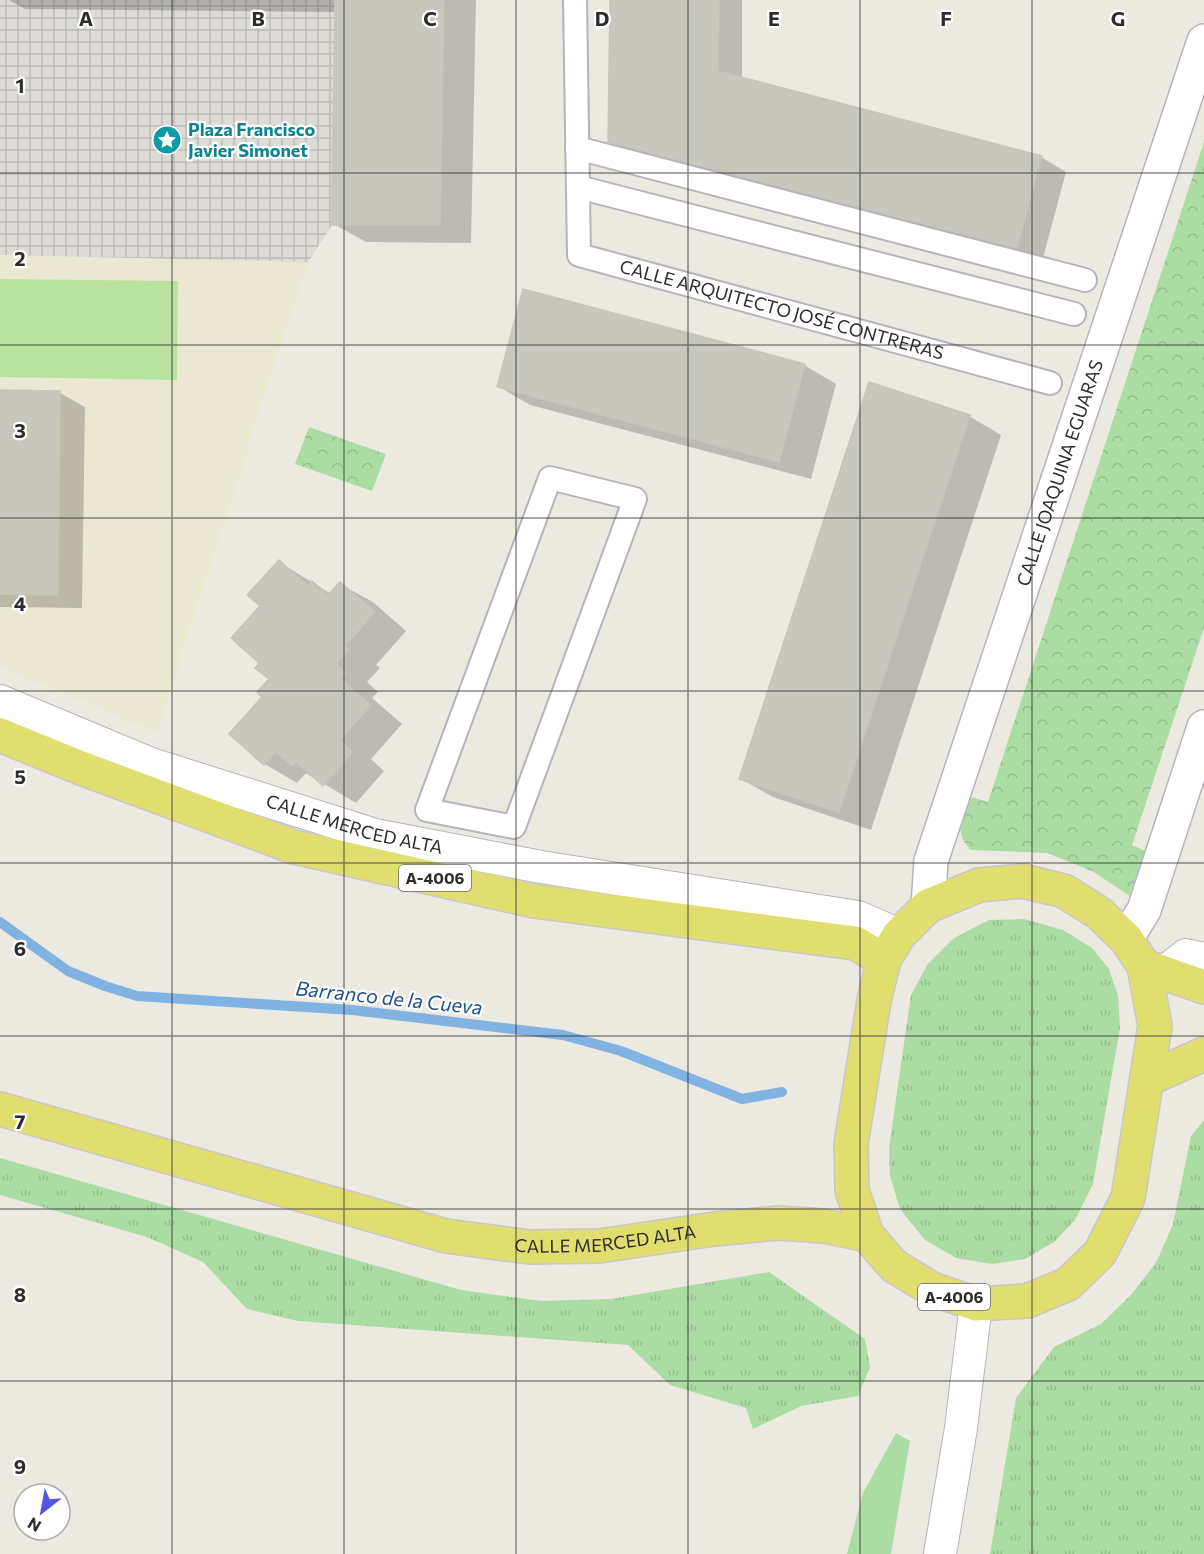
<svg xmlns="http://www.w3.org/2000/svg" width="1204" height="1554" font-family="Commissioner,sans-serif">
	<defs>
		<pattern id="grass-tufts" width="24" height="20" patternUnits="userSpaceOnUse" patternTransform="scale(1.5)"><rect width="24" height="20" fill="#abdca3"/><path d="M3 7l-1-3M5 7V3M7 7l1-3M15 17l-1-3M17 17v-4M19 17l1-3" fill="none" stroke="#93bd8c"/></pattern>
		<pattern id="park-crowns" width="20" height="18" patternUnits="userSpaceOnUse" patternTransform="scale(1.5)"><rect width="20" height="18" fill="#abdca3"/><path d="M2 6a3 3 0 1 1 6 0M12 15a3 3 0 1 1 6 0" fill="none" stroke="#93bd8c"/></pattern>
		<pattern id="plaza-grid" width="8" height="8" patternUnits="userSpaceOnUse" patternTransform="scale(1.5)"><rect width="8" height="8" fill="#dddbd6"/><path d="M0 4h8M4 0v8" fill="none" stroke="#bebcb8"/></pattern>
	</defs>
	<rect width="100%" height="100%" fill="#ece9e0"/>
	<path fill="#ebe8d2" d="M 0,255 L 308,262 L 157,732 L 0,668 Z"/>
	<path fill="url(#grass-tufts)" d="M 1024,919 L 1063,930 L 1092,948 L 1109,969 L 1118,996 L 1120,1028 L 1093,1184 L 1075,1220 L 1054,1242 L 1025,1259 L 992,1264 L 956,1258 L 925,1240 L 900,1209 L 890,1176 L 889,1148 L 911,995 L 927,965 L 954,938 L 989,920 Z
		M 1204,1120 L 1204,1554 L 990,1554 L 1016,1398 L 1054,1347 L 1101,1324 L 1132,1294 L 1157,1261 L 1173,1224 L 1191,1136 Z
		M 0,1158 L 461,1290 L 542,1301 L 611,1299 L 769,1272 L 865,1339 L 870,1367 L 858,1396 L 801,1406 L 753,1429 L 746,1408 L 670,1385 L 628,1345 L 298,1321 L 247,1309 L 203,1262 L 147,1237 L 0,1195 Z"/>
	<path fill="url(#park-crowns)" d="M 1204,142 L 1204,628 L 1132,845 L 1145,851 L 1130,896 L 1092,871 L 1047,853 L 971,850 C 952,831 963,818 971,797 L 988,802 Z
		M 309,427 L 386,454 L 372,491 L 295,464 Z"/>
	<path fill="#abdca3" d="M 896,1433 L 910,1441 L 891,1554 L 847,1554 L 863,1493 Z"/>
	<path fill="#b9e2a0" d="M 0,279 L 178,281 L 177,380 L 0,377 Z"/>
	<path fill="url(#plaza-grid)" d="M 0,0 L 335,0 L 332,225 L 308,262 L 0,255 Z"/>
	<path fill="#0003" d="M 9,0 L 476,0 L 471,243 L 366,242 L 334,224 L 337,12 L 25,9 Z
		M 610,0 L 742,0 L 742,79 L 1041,157 L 1066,172 L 1042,262 L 635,156 L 610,141 Z
		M 804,365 L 836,384 L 811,479 L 530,405 L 498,386 Z
		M 0,392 L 60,393 L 85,407 L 82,608 L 0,607 Z
		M 969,416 L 1001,435 L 871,830 L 773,797 L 741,779 Z
		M 279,562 L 331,594 L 340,584 L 373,602 L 406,631 L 376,665 L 380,668 L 367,682 L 378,692 L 372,698 L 402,724 L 371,759 L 384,771 L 356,803 L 306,773 L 297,783 L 265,764 L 231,734 L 264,697 L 271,679 L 261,663 L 262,606 Z"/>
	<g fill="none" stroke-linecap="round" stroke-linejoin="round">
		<path stroke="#80b3e1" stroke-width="10" d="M 0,922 L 68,971 L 105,986 L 137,996 L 352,1010 L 563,1035 L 621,1051 L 742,1099 L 782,1092"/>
	</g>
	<path fill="#c8c7be" stroke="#c7c5ba" stroke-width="1.5" d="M 335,0 L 444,0 L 440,225 L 332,225 Z
		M 610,0 L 719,0 L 718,71 L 1042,156 L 1017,248 L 608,142 Z
		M 523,289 L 805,364 L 779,462 L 497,387 Z
		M 869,382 L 970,415 L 839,812 L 739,779 Z
		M 0,390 L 60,391 L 58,595 L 0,594 Z
		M 279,560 L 308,586 L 312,581 L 328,595 L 340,582 L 375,612 L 345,646 L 349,649 L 336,663 L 346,673 L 341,679 L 371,705 L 340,740 L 353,752 L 323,786 L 296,762 L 292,766 L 276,752 L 264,765 L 229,734 L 262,697 L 257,692 L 269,679 L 255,668 L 259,663 L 231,638 L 260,606 L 247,595 Z"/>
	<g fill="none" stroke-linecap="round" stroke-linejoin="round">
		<g stroke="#b4b4be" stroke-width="26">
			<g id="pedestrian">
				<path id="s1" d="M 575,0 L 579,255 L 1050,383"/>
				<path d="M 577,148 L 1085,280"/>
				<path d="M 578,187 L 1074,314"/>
				<path d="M 550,478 L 635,499 L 514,827 L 427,810 Z"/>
			</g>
		</g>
		<g stroke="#b4b4be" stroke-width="34">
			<g id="minor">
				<path id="s2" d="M 0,701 L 151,764 L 375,835 L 541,867 L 858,917 L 899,935"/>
				<path d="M 1163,973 L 1186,955 L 1204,959"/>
				<path d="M 940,1554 L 961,1428 L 976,1304"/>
			</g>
		</g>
		<g stroke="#b4b4be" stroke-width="36">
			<g id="secondary">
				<path id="s3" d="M 928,906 L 931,861 L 1204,41"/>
				<path d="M 1126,939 L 1144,910 L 1204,727"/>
			</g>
		</g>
		<g stroke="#c8c8c8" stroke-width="36">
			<g id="primary">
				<path d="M 0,735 L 81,768 L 294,847 L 534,901 L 855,943 L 884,960"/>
				<path d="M 1023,881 L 1064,891 L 1099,913 L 1126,939 L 1144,966 L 1155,1026 L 1128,1198 L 1100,1253 L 1068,1284 L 1027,1301 L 976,1304 L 932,1289 L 894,1266 L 867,1235 L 852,1190 L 851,1144 L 874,1001 L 884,960 L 899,935 L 928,906 L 979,885 Z"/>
				<path d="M 1144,966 L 1204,987"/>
				<path d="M 1148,1079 L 1204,1054"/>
				<path id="s4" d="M 0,1109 L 446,1236 L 529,1247 L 599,1246 L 714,1229 L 778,1223 L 824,1226 L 867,1235"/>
			</g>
		</g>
		<use href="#pedestrian" stroke="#fff" stroke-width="22"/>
		<use href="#minor" stroke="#fff" stroke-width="32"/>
		<use href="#secondary" stroke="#fff" stroke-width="33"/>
		<use href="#primary" stroke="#e1de70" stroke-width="33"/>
	</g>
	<path fill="none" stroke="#2c2c2c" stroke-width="1.5" stroke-opacity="0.55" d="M 172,0 L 172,1554M 344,0 L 344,1554M 516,0 L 516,1554M 688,0 L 688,1554M 860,0 L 860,1554M 1032,0 L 1032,1554M 0,173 L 1204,173M 0,345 L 1204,345M 0,518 L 1204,518M 0,691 L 1204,691M 0,863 L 1204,863M 0,1036 L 1204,1036M 0,1209 L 1204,1209M 0,1381 L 1204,1381"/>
	<defs>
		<g id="sight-disc" transform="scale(1.5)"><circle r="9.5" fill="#0f9aa8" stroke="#fff"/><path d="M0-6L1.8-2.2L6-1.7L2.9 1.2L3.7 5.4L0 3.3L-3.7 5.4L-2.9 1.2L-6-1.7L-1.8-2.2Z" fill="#fff"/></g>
	</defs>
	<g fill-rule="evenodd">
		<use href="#sight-disc" x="167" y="140"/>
	</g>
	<g text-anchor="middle" stroke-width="4.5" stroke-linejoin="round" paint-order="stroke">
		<g fill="#fff" stroke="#6b6b6b" stroke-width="1.5">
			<rect x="399" y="865" width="72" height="26" rx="4.5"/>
			<rect x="918" y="1284" width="72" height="26" rx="4.5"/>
		</g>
		<g font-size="16" font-weight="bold" fill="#2c2c2c">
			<text x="435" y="884">A-4006</text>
			<text x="954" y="1303">A-4006</text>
		</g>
		<g font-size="18" font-weight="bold" fill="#0d838f" stroke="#fff" text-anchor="start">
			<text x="188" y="136">Plaza Francisco<tspan x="188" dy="21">Javier Simonet</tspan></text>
		</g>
		<g font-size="18" fill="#2c2c2c" stroke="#fff">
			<text dy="6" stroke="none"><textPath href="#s1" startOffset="465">CALLE ARQUITECTO JOSÉ CONTRERAS</textPath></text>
			<text dy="6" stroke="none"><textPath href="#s3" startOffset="454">CALLE JOAQUINA EGUARAS</textPath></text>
			<text dy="6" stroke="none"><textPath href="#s2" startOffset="376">CALLE MERCED ALTA</textPath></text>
			<text dy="6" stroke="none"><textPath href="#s4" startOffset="624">CALLE MERCED ALTA</textPath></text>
		</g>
		<g font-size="20" font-style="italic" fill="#1e508e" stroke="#fff">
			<text transform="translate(389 998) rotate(6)" y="7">Barranco de la Cueva</text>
		</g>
	</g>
	<g font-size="20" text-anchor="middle" font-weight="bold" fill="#2c2c2c" stroke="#fff" stroke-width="4.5" stroke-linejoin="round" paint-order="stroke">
		<text x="86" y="26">A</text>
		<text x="258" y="26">B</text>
		<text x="430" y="26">C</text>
		<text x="602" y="26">D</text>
		<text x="774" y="26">E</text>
		<text x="946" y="26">F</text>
		<text x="1118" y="26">G</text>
		<text x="20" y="93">1</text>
		<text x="20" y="266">2</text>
		<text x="20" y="438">3</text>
		<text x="20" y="611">4</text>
		<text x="20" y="784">5</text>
		<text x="20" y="956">6</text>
		<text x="20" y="1129">7</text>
		<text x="20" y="1302">8</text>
		<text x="20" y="1474">9</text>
	</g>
	<g transform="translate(42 1512) rotate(211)"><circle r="28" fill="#ffffff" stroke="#ababab" stroke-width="1.5"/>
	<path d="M0-4.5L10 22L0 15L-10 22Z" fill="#5754e5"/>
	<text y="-9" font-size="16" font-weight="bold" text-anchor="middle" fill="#2c2c2c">N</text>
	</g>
</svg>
